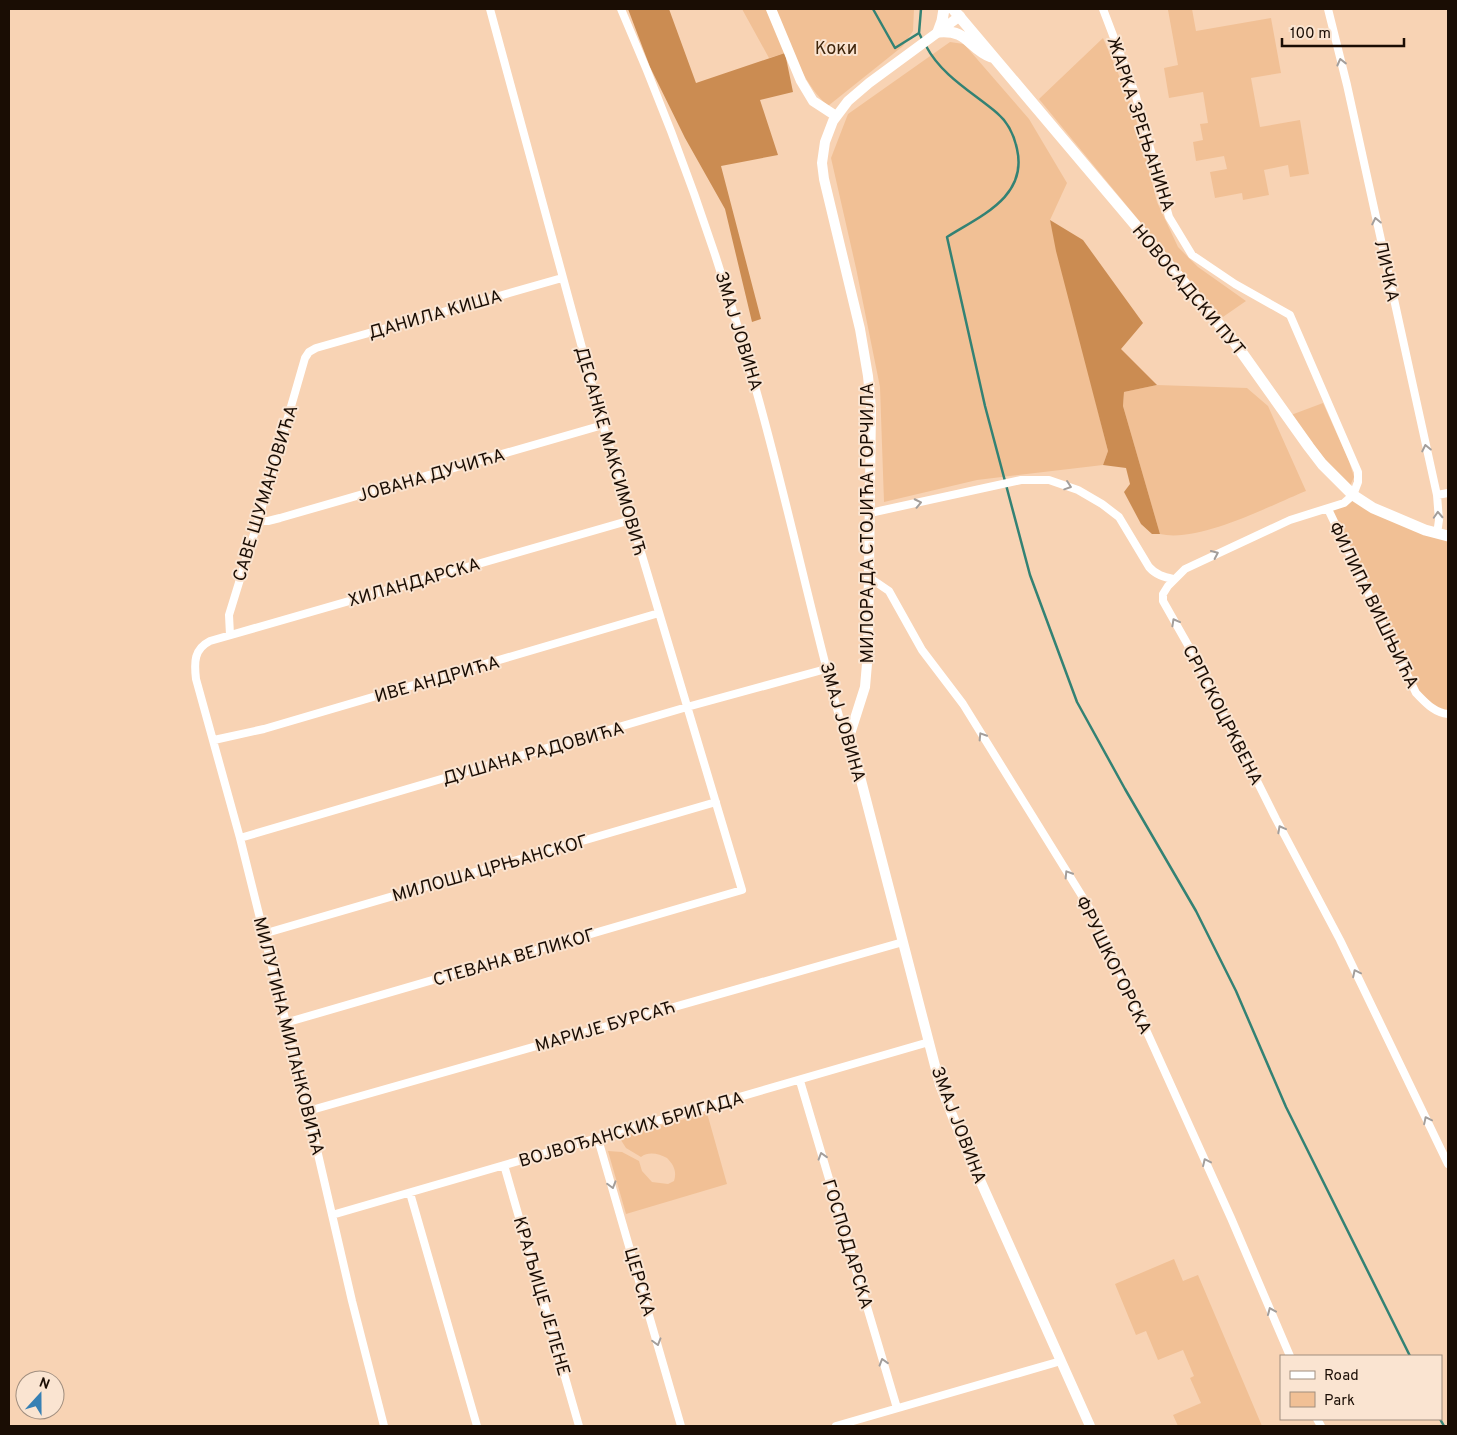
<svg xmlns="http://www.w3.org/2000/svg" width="1457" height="1435" font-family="Overpass,sans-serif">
	<rect width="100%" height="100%" fill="#f8d3b4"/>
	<path fill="#f1c095" d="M 742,9 L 766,9 L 785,53 L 769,58 Z
		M 776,9 L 914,9 L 913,31 L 903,46 L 828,106 C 801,82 789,42 776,9 Z
		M 1175,9 L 1192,9 L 1196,31 L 1271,18 L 1281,73 L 1251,78 L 1260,127 L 1300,120 L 1309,174 L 1290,177 L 1288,165 L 1264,170 L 1269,195 L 1243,200 L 1242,193 L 1215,198 L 1210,172 L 1227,169 L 1224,156 L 1196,161 L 1193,142 L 1203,140 L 1200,124 L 1208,123 L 1203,92 L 1169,98 L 1164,68 L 1178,65 L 1168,10 Z
		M 1103,38 L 1133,108 L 1157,202 L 1178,247 L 1198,267 L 1246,301 L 1220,319 L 1039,99 Z
		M 950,42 L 964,44 L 1029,119 L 1067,183 L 1050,220 L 1108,451 L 1103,465 L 977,480 L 884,502 L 880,387 L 856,268 L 831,158 L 848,114 Z
		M 1157,385 L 1247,388 L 1268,406 L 1306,491 C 1269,506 1199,543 1160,534 L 1123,406 L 1124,392 Z
		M 1323,403 L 1349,461 L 1354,477 L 1350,486 L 1324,458 L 1291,415 Z
		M 1353,495 L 1448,540 L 1448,714 L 1442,714 L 1416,693 L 1328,509 Z
		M 707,1113 L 727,1184 L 626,1214 L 608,1151 L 622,1152 L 639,1161 L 642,1171 L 652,1182 L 668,1184 L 674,1181 C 677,1172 674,1165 667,1158 C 659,1154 649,1151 641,1157 L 626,1148 L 619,1137 Z
		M 1174,1259 L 1183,1281 L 1198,1275 L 1262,1426 L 1178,1426 L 1173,1415 L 1201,1403 L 1190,1378 L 1194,1376 L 1183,1350 L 1158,1360 L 1146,1331 L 1136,1335 L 1115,1284 Z"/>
	<path fill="#cb8c52" d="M 628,9 L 669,9 L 696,83 L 785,53 L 793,92 L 760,100 L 778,155 L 721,166 L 761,319 L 752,322 L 725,209 L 685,138 L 650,67 Z
		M 1050,220 L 1083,240 L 1143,323 L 1121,349 L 1157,385 L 1124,392 L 1123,406 L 1160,534 L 1152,534 L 1141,524 L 1124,492 L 1130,484 L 1126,468 L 1103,465 L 1108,451 L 1056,251 Z"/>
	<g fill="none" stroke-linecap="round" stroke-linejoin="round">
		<path stroke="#338274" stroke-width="2.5" d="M 873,9 L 895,48 L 919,33
			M 921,9 L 919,33 L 922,39
			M 926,46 C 942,76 972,92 997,113 C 1009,123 1014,135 1017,149 C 1028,197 980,216 947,237 L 985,406 L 1030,575 L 1077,702 L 1125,789 L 1196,911 L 1236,991 L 1286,1107 L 1410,1356
			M 1440,1419 L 1444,1426"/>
		<path stroke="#fff" stroke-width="8" d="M 621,9 C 672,126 716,248 751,372 C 784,486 808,602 839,716 L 843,727 L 849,734
			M 1103,9 L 1135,93 L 1169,217 L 1192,255 L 1235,284 L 1290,315 L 1358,472 L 1358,482 L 1353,495 L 1344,503 L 1290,520 L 1185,569 L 1168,586 L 1163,594 L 1163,601 L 1197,661 L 1276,819 L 1340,940 L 1448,1164
			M 1328,9 L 1347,85 L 1437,495 L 1439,520 L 1437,534
			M 1437,495 L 1448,493
			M 1328,509 L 1416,693 C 1425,702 1434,713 1448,714
			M 870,513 L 1021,480 L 1049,480 L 1078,490 L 1102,504 L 1119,517 L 1149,567 C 1156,575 1164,577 1173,579
			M 258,521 L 268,521 L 280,518 L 603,425
			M 870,578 L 889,591 L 922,650 L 963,704 L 1095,917 L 1231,1218 L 1290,1356
			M 230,635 L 229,615 L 258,521 L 305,358 L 309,352 L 316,348 L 562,278
			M 214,740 L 264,729 L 659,613
			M 240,838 L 687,707 L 826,669
			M 263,934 L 716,802
			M 285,1023 L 742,890 L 603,425 L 490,9
			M 800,1081 L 897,1408
			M 308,1111 L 903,942
			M 598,1139 L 681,1426
			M 504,1165 L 579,1426
			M 410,1193 L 477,1426
			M 332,1215 L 929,1042
			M 1317,1419 L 1321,1426
			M 384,1426 L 352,1301 L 308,1111 L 240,838 L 196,679 C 194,662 194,649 210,641 L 631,520
			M 836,1426 L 1061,1361"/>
		<path stroke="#fff" stroke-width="10" d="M 771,9 L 801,81 L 813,101 L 836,116
			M 960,16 L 869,83 L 848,101 L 833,121 L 825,142 L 822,163 L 824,179 L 860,329 L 868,376 L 871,407 L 868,652 L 865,687 L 851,731 L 849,734 L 940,1085 L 963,1142 L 1090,1426"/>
		<path stroke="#fff" stroke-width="11" d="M 944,9 L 942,21 L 938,32 C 968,29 968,48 991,57
			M 953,9 L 1235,343 L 1309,447 L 1322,464 L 1353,495 L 1373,508 L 1425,530 L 1448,536"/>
	</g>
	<defs><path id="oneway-chevron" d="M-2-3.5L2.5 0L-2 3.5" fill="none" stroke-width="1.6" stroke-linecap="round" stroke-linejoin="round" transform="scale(1.25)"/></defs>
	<g stroke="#a39e9b">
		<use href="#oneway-chevron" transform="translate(1341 62) rotate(-104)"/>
		<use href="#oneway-chevron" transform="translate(1376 221) rotate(-102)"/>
		<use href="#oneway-chevron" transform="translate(1426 448) rotate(-102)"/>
		<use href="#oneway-chevron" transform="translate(1068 486) rotate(19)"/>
		<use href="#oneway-chevron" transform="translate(918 503) rotate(-12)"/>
		<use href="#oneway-chevron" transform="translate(1438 515) rotate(-93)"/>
		<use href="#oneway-chevron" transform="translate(1215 554) rotate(-25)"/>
		<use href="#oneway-chevron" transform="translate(1175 622) rotate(-119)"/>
		<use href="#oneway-chevron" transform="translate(982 736) rotate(-122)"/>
		<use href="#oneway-chevron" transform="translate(1281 829) rotate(-118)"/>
		<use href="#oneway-chevron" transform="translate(1068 874) rotate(-122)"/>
		<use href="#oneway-chevron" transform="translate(1356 973) rotate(-116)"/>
		<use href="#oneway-chevron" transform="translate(1427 1120) rotate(-116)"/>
		<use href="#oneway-chevron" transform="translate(822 1156) rotate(-107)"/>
		<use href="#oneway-chevron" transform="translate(1206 1162) rotate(-115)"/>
		<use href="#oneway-chevron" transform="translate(612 1185) rotate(74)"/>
		<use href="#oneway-chevron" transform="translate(1271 1311) rotate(-113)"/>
		<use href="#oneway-chevron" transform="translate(657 1342) rotate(74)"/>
		<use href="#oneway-chevron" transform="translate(883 1362) rotate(-107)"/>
	</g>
	<g text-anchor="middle" stroke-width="4" stroke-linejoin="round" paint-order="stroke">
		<g font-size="18" fill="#40260c" stroke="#fae4d1">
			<text x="836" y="54">Коки</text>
		</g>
		<g font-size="18" fill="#1a0d04" stroke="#fae4d1">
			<text transform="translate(1141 124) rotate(72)" y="6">ЖАРКА ЗРЕЊАНИНА</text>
			<text transform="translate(1387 271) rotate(78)" y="6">ЛИЧКА</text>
			<text transform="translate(1189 290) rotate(50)" y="6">НОВОСАДСКИ ПУТ</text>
			<text transform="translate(435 314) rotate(-16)" y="6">ДАНИЛА КИША</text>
			<text transform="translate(739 331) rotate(73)" y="6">ЗМАЈ ЈОВИНА</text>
			<text transform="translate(611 451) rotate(74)" y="6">ДЕСАНКЕ МАКСИМОВИЋ</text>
			<text transform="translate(431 475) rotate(-16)" y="6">ЈОВАНА ДУЧИЋА</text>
			<text transform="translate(265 493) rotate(-73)" y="6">САВЕ ШУМАНОВИЋА</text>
			<text transform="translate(867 523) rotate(-90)" y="6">МИЛОРАДА СТОЈИЋА ГОРЧИЛА</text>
			<text transform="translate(414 582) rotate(-16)" y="6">ХИЛАНДАРСКА</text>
			<text transform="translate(1374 605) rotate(64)" y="6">ФИЛИПА ВИШЊИЋА</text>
			<text transform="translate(437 679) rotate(-16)" y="6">ИВЕ АНДРИЋА</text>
			<text transform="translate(1223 715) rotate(63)" y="6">СРПСКОЦРКВЕНА</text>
			<text transform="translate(843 722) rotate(74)" y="6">ЗМАЈ ЈОВИНА</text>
			<text transform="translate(533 753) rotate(-16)" y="6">ДУШАНА РАДОВИЋА</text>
			<text transform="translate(490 868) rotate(-16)" y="6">МИЛОША ЦРЊАНСКОГ</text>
			<text transform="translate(514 957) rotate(-16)" y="6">СТЕВАНА ВЕЛИКОГ</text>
			<text transform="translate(1114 965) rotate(64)" y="6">ФРУШКОГОРСКА</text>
			<text transform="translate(605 1026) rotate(-16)" y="6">МАРИЈЕ БУРСАЋ</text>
			<text transform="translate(289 1036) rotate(76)" y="6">МИЛУТИНА МИЛАНКОВИЋА</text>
			<text transform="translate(959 1125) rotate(69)" y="6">ЗМАЈ ЈОВИНА</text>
			<text transform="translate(631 1129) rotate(-16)" y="6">ВОЈВОЂАНСКИХ БРИГАДА</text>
			<text transform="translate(848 1244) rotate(73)" y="6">ГОСПОДАРСКА</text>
			<text transform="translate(640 1282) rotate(74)" y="6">ЦЕРСКА</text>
			<text transform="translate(542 1296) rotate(74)" y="6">КРАЉИЦЕ ЈЕЛЕНЕ</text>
		</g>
	</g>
	<rect width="1457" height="1435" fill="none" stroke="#1a0d04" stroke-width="20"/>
	<rect x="1280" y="1355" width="162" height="65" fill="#fae4d1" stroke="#a08e7f"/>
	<rect x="1290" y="1371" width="25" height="8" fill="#ffffff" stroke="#a08e7f"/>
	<text x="1324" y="1380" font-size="15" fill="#1a0d04">Road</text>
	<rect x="1290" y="1392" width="25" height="15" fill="#f1c095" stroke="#a08e7f"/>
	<text x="1324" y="1405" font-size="15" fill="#1a0d04">Park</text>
	<g transform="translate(40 1395) rotate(21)"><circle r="24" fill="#fae4d1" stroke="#a08e7f"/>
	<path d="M0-4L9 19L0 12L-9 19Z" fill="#3680b4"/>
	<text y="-8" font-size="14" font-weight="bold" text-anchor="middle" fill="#1a0d04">N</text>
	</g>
	<path d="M1282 38v8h122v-8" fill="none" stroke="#1a0d04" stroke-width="2.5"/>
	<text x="1290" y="38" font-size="15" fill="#1a0d04" stroke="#fae4d1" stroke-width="4" paint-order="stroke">100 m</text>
</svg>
